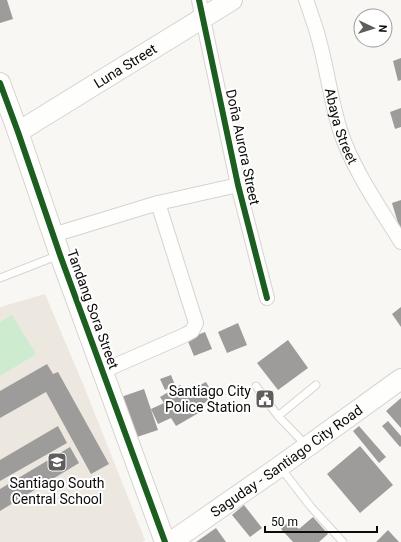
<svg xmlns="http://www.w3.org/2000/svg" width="401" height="542" font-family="Roboto,sans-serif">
	<rect width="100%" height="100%" fill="#f9f7f4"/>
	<path fill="#ece8e0" d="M 45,294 L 83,384 L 145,540 L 142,542 L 0,542 L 0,307 Z"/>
	<path fill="#ccebcf" d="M 12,315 L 36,354 L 0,376 L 0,322 Z"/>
	<path fill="#9e9c9b" d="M 0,0 L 7,0 L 13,19 L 0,23 Z
		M 401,58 L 401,80 L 398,81 L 393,61 Z
		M 401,108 L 401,127 L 395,129 L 390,112 Z
		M 401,200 L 401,233 L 392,203 Z
		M 401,307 L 401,327 L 392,314 Z
		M 238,323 L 247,345 L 227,353 L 218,332 Z
		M 205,332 L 212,349 L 194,356 L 187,339 Z
		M 288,340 L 308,368 L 278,390 L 257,363 Z
		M 47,364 L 53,374 L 58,372 L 109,464 L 91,474 L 46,392 L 0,418 L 0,391 Z
		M 171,375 L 175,385 L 165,390 L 160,379 Z
		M 206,382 L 215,397 L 199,406 L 202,411 L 176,426 L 171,418 L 158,424 L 151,409 L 164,403 L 160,397 L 180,385 L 188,391 Z
		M 144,389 L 158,430 L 134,438 L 121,397 Z
		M 401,398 L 401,428 L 386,411 Z
		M 388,421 L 401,436 L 401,446 L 400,447 L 382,426 Z
		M 58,426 L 67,443 L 0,481 L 0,460 Z
		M 359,426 L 386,457 L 379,463 L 353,431 Z
		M 360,446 L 393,485 L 360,513 L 327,474 Z
		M 70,447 L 79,463 L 0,511 L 0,489 Z
		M 244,505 L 262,528 L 250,537 L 232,515 Z
		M 313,517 L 328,534 L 319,542 L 293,542 L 281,529 L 291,520 L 299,529 Z
		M 216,528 L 226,542 L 196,542 Z
		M 388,530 L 399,542 L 376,542 Z"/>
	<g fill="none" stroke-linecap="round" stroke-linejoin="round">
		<g stroke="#d6d4d2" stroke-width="9">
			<path id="lane" d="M 0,278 L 59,255
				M 256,386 L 278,416 L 306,445
				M 278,416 L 316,385
				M 280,467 L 311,507 L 343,542"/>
		</g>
		<g stroke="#d6d4d2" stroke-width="16">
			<g id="street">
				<path d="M 199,0 L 238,185 L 267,298"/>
				<path id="s1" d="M 306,0 C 309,7 311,15 314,23 C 326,58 329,95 340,130 C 352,168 380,208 401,242"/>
				<path d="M 53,235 L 158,203 L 238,185"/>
				<path d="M 103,371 L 185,335 L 192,331 L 196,323 L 158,203"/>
			</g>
		</g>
		<g stroke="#d6d4d2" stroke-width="22">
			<g id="secondary">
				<path d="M 0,83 L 18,132 L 60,255 L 165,542"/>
				<path id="s2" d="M 18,132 L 232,0"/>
				<path id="s3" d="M 171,542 L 279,467 L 401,379"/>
			</g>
		</g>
		<use href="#lane" stroke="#fefefd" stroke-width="7"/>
		<use href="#street" stroke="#fefefd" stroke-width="14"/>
		<use href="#secondary" stroke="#fefefd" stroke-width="20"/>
		<g stroke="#fff" stroke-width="8">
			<path id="cycleway" d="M 199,0 L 238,185 L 267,298
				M 0,83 L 18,132 L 60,255 L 165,542"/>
		</g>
		<use href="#cycleway" stroke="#1b5e20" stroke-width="6"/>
	</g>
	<defs>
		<g id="civic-square" transform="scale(1)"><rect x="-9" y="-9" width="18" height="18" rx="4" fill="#5f5e5c" stroke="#fff"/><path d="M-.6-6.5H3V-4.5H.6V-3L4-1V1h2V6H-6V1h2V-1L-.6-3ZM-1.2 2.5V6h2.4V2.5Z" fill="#fff"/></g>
		<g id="school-square" transform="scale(1)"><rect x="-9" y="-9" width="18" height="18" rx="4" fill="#5f5e5c" stroke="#fff"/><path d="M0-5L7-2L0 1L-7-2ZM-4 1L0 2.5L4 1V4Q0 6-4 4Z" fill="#fff"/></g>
	</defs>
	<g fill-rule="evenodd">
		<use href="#civic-square" x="265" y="399"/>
		<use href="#school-square" x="57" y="462"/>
	</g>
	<g text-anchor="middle" stroke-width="4" stroke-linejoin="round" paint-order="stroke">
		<g font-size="14" fill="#0c0b0a" stroke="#fff">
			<text dy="5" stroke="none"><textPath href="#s2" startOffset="126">Luna Street</textPath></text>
			<text dy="5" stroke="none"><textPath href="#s1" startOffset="131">Abaya Street</textPath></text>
			<text transform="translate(243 147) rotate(78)" y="5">Doña Aurora Street</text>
			<text transform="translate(93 309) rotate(70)" y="5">Tandang Sora Street</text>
			<text dy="5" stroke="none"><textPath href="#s3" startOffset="141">Saguday - Santiago City Road</textPath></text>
		</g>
		<g font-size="14" fill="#0c0b0a" stroke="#fff" text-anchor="end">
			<text x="251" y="396">Santiago City<tspan x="251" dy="16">Police Station</tspan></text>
			<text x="57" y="488" text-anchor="middle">Santiago South<tspan x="57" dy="16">Central School</tspan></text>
		</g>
	</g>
	<g transform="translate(373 28) rotate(94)"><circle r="19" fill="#ffffff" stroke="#9e9d9d"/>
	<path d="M0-3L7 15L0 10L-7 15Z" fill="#5f5e5c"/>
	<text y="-6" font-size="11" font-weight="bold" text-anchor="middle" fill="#0c0b0a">N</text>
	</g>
	<path d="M265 526v6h112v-6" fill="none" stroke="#0c0b0a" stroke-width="2"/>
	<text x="271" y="526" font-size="12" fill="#0c0b0a" stroke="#ffffff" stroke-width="3" paint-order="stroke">50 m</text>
</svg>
